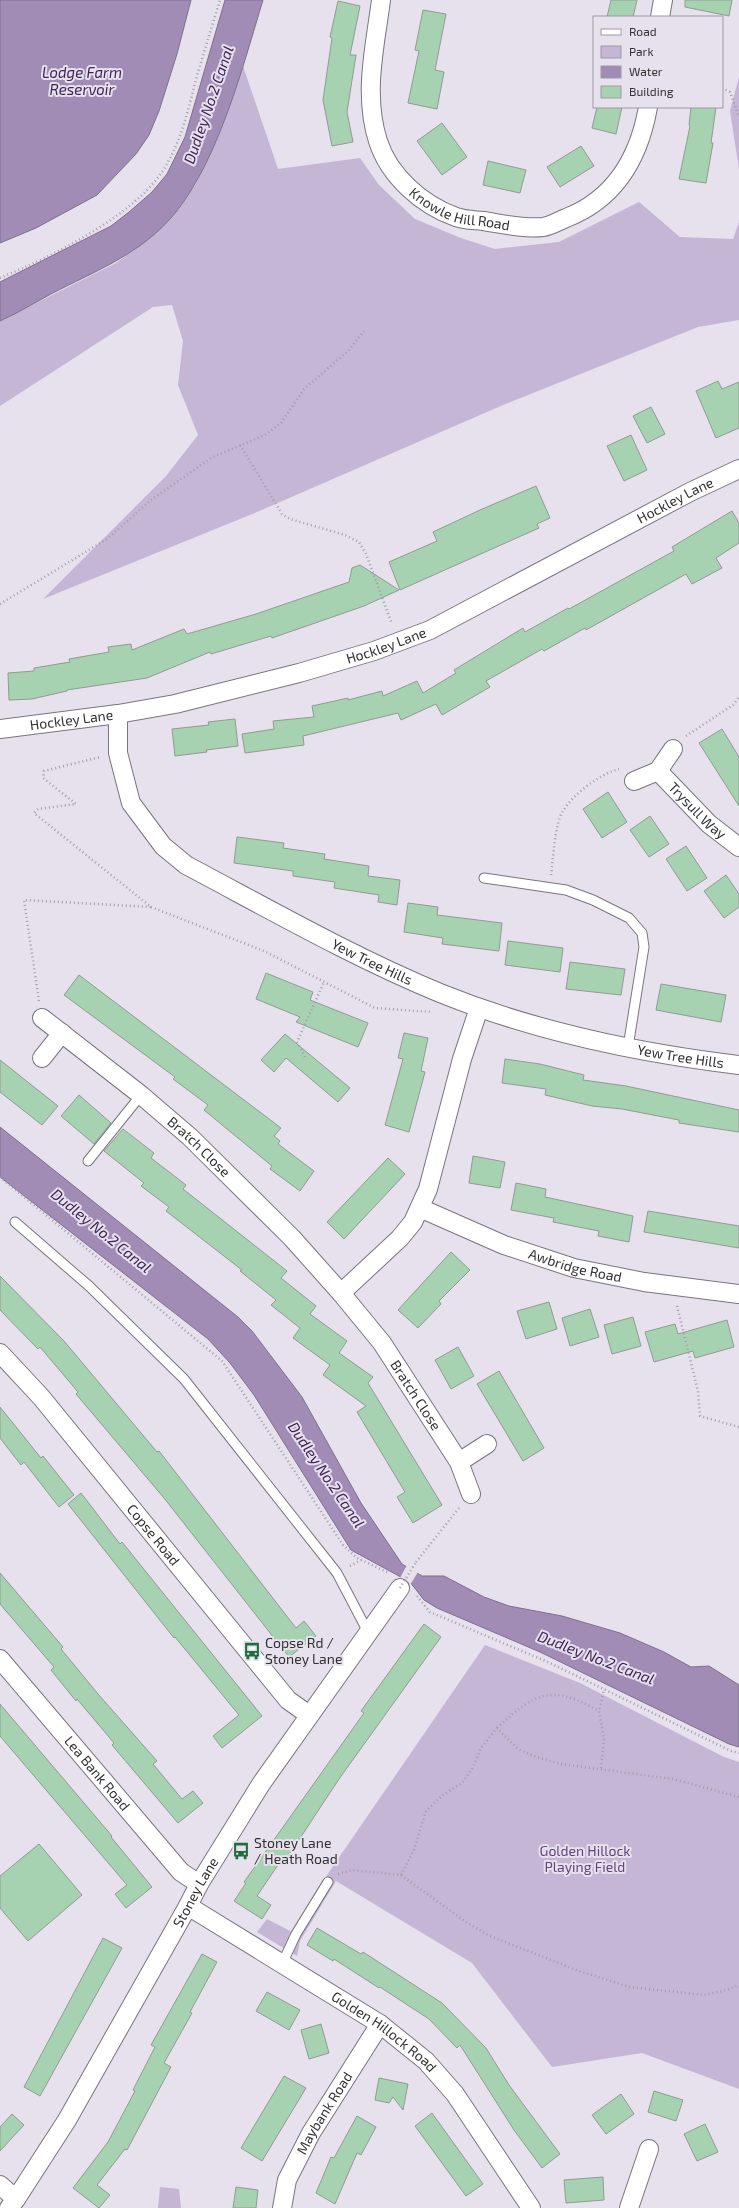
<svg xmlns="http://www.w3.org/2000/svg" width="739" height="2208" font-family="'Exo 2',sans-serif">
	<rect width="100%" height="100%" fill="#e6e1ec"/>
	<path fill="#c5b6d5" d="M 243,66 L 278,169 L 360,158 L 379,185 L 415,219 L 461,238 L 495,249 L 559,242 L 639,202 L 680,237 L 733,239 L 739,222 L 739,320 L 698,327 L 503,405 L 257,512 L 43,599 L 166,476 L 198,435 L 178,385 L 183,341 L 172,305 L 153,307 L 0,406 L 0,321 L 116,263 L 137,248 L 176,212 L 197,182 L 213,145 Z
		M 739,77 L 739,169 L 730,111 Z
		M 485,1645 L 580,1683 L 724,1757 L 739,1762 L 739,2089 L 642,2053 L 552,2067 L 472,1963 L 336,1881 L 300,1941 L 297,1956 L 257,1932 L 267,1919 L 292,1932 L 327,1875 Z
		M 160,2187 L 179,2189 L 181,2208 L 158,2208 Z"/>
	<path fill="#a08cb5" stroke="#7f708e" d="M 0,0 L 191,0 L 177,54 L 159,111 L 149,135 L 136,154 L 97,195 L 36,228 L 0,243 Z
		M 225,0 L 263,0 C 243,66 219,158 176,212 C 142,254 97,270 51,294 C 34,303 18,313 0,321 L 0,282 L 111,226 L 129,212 L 152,192 L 167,174 L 185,137 Z
		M 0,1127 L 238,1317 L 252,1331 L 302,1397 L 361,1503 L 402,1564 L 422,1576 L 444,1576 L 484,1597 L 509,1606 L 562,1616 L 620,1633 L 664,1652 L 691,1667 L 709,1666 L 739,1685 L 739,1747 L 729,1744 L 540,1652 L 437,1608 L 424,1600 L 410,1582 L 351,1550 L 254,1395 L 230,1363 L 208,1339 L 0,1177 Z"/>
	<path fill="#e6e1ec" d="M 407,1565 L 418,1572 L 410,1585 L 400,1578 Z"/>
	<path fill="#a7d2b1" stroke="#919b93" d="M 611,0 L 637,0 L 633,17 L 607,17 Z
		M 685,0 L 732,0 L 729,16 L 685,7 Z
		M 338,1 L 360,6 L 350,55 L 356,55 L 347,112 L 353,142 L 332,146 L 323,100 L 332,38 L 330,37 Z
		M 423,10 L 446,14 L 435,70 L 444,72 L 437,109 L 408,103 L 419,51 L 415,50 Z
		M 597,107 L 622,107 L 616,134 L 592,128 Z
		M 691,107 L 716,107 L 711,143 L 713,143 L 706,183 L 679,179 L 690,126 L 689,125 Z
		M 442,123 L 467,157 L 442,175 L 417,141 Z
		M 581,146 L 594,166 L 560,187 L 547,167 Z
		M 488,161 L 526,170 L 520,193 L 483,185 Z
		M 718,381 L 722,389 L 739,382 L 739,428 L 716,438 L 696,391 Z
		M 651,407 L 665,434 L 647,443 L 633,416 Z
		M 631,435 L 647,470 L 624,481 L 607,446 Z
		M 536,486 L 550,518 L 537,524 L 539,528 L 400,590 L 389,562 L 437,541 L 433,532 L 480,510 Z
		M 732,511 L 739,523 L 739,543 L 716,558 L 722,568 L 692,584 L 686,574 L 586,630 L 585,628 L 544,651 L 542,649 L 486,681 L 490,687 L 442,715 L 436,704 L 401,720 L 398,713 L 303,736 L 304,745 L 245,753 L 242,734 L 274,729 L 273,721 L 314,717 L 312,706 L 348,698 L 348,700 L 382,691 L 383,696 L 417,681 L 423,693 L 456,673 L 454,670 L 523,628 L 525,632 L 568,608 L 569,609 L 674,551 L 672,547 Z
		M 360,565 L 399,590 L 364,606 L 272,638 L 271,636 L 211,654 L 210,652 L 147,678 L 67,690 L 67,691 L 32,699 L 9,700 L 8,673 L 34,671 L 34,668 L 70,662 L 69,659 L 109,652 L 108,647 L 131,644 L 132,650 L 184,629 L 187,634 L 256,614 L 349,582 L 352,568 Z
		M 235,719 L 238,746 L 206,750 L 207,752 L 175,756 L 172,729 L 209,725 L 208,722 Z
		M 722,729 L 739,757 L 739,806 L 699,743 Z
		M 608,792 L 627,822 L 602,838 L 583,809 Z
		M 650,816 L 669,844 L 649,857 L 630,830 Z
		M 237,837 L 284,843 L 283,848 L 325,854 L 324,859 L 369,866 L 368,876 L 400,880 L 397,905 L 378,902 L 379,895 L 334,888 L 335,882 L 293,876 L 293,871 L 234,863 Z
		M 686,846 L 707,878 L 687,891 L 666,859 Z
		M 726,875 L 739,894 L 739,907 L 724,918 L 704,891 Z
		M 408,903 L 438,907 L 437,915 L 502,923 L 499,951 L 442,944 L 443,938 L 404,932 Z
		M 508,941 L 563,948 L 560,972 L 505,965 Z
		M 570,962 L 625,969 L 621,995 L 566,989 Z
		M 266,973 L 313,992 L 310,1000 L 368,1023 L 358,1047 L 296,1022 L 300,1017 L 256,999 Z
		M 79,975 L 281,1128 L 274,1136 L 280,1141 L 278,1144 L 314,1171 L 300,1191 L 270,1169 L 272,1166 L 204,1110 L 208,1105 L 173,1079 L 175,1077 L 64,995 Z
		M 661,984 L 726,995 L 721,1022 L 656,1010 Z
		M 404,1033 L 428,1038 L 421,1071 L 425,1072 L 409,1132 L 385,1125 L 403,1059 L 398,1058 Z
		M 285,1034 L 350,1088 L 338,1102 L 286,1058 L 274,1072 L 261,1060 Z
		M 505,1059 L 540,1064 L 584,1075 L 583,1080 L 626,1086 L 739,1110 L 739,1132 L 679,1123 L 679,1120 L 622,1109 L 592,1106 L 545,1095 L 546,1089 L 502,1083 Z
		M 0,1060 L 58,1106 L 42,1125 L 0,1092 Z
		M 79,1095 L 111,1123 L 94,1144 L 61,1116 Z
		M 123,1129 L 154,1153 L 151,1158 L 186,1185 L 183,1189 L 287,1271 L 281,1278 L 316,1306 L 310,1314 L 347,1341 L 339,1353 L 373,1377 L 368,1383 L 442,1505 L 413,1523 L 397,1497 L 405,1492 L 357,1412 L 366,1406 L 323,1375 L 330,1365 L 293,1338 L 300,1328 L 271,1305 L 276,1300 L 240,1271 L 242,1270 L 166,1211 L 169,1207 L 141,1186 L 144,1183 L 104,1151 Z
		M 473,1156 L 505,1162 L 500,1188 L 469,1183 Z
		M 388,1158 L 405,1174 L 344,1239 L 327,1222 Z
		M 516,1183 L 546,1189 L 545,1197 L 633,1216 L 629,1242 L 598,1236 L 599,1231 L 553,1222 L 554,1218 L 511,1210 Z
		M 648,1211 L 739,1226 L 739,1248 L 644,1232 Z
		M 451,1252 L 470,1270 L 439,1301 L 441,1304 L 418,1328 L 398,1310 Z
		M 0,1276 L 64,1341 L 157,1452 L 159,1451 L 296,1628 L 304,1621 L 316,1636 L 289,1657 L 164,1498 L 76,1394 L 78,1392 L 40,1347 L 38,1349 L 0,1310 Z
		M 549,1302 L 557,1329 L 526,1339 L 517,1311 Z
		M 590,1309 L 599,1337 L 570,1346 L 562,1318 Z
		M 633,1317 L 641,1346 L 612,1354 L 604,1325 Z
		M 727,1320 L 734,1347 L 695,1358 L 693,1351 L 654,1362 L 645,1332 L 675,1324 L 678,1334 Z
		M 458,1347 L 474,1376 L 451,1389 L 435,1360 Z
		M 499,1371 L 544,1448 L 523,1461 L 477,1384 Z
		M 0,1407 L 41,1458 L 43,1456 L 74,1495 L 59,1507 L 24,1462 L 21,1465 L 0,1438 Z
		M 81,1493 L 120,1544 L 122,1542 L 262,1716 L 222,1748 L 213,1736 L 239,1715 L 175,1637 L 174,1638 L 68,1504 Z
		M 0,1573 L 63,1647 L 61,1649 L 98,1694 L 157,1761 L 153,1764 L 182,1799 L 193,1791 L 203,1803 L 178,1823 L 112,1745 L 114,1743 L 77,1699 L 76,1701 L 51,1670 L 54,1667 L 0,1604 Z
		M 424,1624 L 441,1637 L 339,1779 L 283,1864 L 280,1862 L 257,1896 L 271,1905 L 262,1919 L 234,1901 L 246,1883 L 244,1882 L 364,1713 L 361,1711 Z
		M 0,1704 L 112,1836 L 111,1837 L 152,1887 L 126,1908 L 115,1894 L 127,1885 L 0,1736 Z
		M 39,1844 L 82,1895 L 28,1941 L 0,1908 L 0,1876 Z
		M 317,1928 L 361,1954 L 363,1952 L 442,2003 L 486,2048 L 509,2085 L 560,2154 L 542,2168 L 514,2130 L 460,2045 L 457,2048 L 429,2019 L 380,1987 L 379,1988 L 334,1959 L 333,1961 L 307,1945 Z
		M 103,1938 L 122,1948 L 40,2096 L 24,2087 Z
		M 202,1954 L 217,1962 L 190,2012 L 192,2013 L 164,2063 L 171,2067 L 127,2150 L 125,2149 L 97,2185 L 110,2195 L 99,2208 L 73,2188 L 108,2142 L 135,2091 L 133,2090 L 155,2047 L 151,2045 Z
		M 267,1992 L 300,2010 L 289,2030 L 256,2011 Z
		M 321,2024 L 329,2053 L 309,2059 L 301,2030 Z
		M 284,2076 L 306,2088 L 262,2161 L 241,2148 Z
		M 379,2078 L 408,2084 L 403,2110 L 393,2097 L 389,2103 L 375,2100 Z
		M 654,2091 L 683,2100 L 676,2121 L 648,2112 Z
		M 621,2094 L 634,2114 L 606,2134 L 592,2115 Z
		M 432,2113 L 483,2184 L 466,2196 L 415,2126 Z
		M 12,2114 L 24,2125 L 0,2151 L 0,2127 Z
		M 357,2116 L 376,2127 L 361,2155 L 357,2153 L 335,2204 L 316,2193 L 331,2157 L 334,2158 Z
		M 705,2124 L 718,2152 L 697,2161 L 684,2134 Z
		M 603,2177 L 604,2200 L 566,2203 L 564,2180 Z
		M 236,2187 L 258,2190 L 256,2208 L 233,2208 Z"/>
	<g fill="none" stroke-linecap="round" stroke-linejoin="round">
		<g stroke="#79757e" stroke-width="11">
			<path id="service" d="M 484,878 L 566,890 L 593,900 L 629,918 L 642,933 L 644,947 L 628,1047
				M 88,1161 L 141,1095
				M 15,1222 L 89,1286 L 184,1379 L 337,1573 L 368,1632
				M 282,1964 L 296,1934 L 328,1882"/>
		</g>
		<g stroke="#79757e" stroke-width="20">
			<g id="minor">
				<path id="s1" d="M 381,0 C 375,47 363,94 378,141 C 389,176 422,205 456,217 C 464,220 474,220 483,221 C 502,224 523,229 543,227 C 550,226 559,221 566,218 C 615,199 639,158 648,107"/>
				<path d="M 660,17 L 663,0"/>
				<path id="s2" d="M 118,714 L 118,753 L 131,803 L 163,846 L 186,865 C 269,909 353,957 440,993 C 534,1031 638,1053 739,1065"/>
				<path id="s3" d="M 0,729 L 118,714 L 175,704 L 299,673 L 374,651 L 430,630 L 690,492 L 739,469"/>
				<path id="s4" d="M 658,771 L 709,824 L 739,847"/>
				<path d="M 634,781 L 658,771 L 673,749"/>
				<path id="s5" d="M 42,1018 L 141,1095 L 190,1137 L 292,1238 L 341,1293 L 382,1343 L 459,1462 L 471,1494"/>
				<path d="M 42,1058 L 62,1033"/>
				<path id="s6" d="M 420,1208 L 504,1245 L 574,1268 L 644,1282 L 739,1294"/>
				<path d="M 341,1293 L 400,1238 L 413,1222 L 428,1189 L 462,1059 L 479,1008"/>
				<path id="s7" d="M 0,1353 L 41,1397 L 288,1700 L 309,1715"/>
				<path d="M 459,1462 L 487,1444"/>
				<path id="s8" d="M 0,1659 L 181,1872 L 199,1884"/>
				<path id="s9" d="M 188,1906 L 380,2024 L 426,2061 L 455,2094 L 531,2208"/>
				<path d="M 0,2185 L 16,2199"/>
				<path id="s10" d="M 9,2208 L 16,2199 L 67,2120 L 188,1906 L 199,1884 L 261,1784 L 400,1588"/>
				<path id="s11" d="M 282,2208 L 287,2180 L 311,2133 L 380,2024"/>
				<path d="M 629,2208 L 649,2149"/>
			</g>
		</g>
		<path stroke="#a19ea6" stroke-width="2.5" stroke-dasharray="1 3" stroke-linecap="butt" d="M 722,88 L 730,92 L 739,117
			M 0,278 C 52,256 141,214 168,162 C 182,137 189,107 196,79 C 204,52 212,26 220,0
			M 240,445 L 282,514 L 290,519 L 345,535 L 359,542 L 366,554 L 392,624
			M 0,604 L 107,539 L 151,500 L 211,458 L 265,435 L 281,423 L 304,389 L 348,351 L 364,331
			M 686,736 L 733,705 L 739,697
			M 551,875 C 553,860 555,822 563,811 C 573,794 600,774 619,769
			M 151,907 L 264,951 L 375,1008 L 432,1012
			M 39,1001 L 24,900 L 151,907 L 34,813 L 38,809 L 76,804 L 43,778 L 44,771 L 100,757
			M 305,1057 L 297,1042 L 324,982
			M 0,1177 L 222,1361 L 343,1545 L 357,1558 L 389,1573
			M 677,1306 L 698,1391 L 700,1416 L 739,1427
			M 416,1562 L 459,1508
			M 350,1566 L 361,1560
			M 417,1596 L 430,1612 L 550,1663 L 731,1751 L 739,1753
			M 497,1728 C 536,1692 551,1684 599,1711
			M 601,1768 L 604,1739 L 599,1711 L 604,1689
			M 338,1874 L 352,1870 L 401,1875 L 466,1922 L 490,1936 L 579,1971 L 630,1987 L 704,1995 L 727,1990 L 739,1985
			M 401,1875 L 414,1850 L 426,1811 L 443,1795 L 462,1783 L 472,1769 L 481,1748 L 497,1728 L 518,1749 L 536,1757 L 561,1764 L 673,1779 L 739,1797"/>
		<use href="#service" stroke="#fff" stroke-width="9"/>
		<use href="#minor" stroke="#fff" stroke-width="18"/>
		<path stroke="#a19ea6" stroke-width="2.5" stroke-dasharray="1 3" stroke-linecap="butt" d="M 400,1588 L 416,1562"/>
	</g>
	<defs>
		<g id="bus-bare" transform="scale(1.38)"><path d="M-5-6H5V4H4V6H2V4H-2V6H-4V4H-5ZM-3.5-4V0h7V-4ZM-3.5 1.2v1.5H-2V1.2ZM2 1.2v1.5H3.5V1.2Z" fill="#1f6d3c" stroke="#e6e1ec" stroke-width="2.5" paint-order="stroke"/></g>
	</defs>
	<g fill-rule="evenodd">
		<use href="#bus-bare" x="252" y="1651"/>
		<use href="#bus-bare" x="241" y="1851"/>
	</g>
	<g text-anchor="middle" stroke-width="4" stroke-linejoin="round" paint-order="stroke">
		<g font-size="14" fill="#323034" stroke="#e6e1ec">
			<text dy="5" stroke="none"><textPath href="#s1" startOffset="256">Knowle Hill Road</textPath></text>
			<text dy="5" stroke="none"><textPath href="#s3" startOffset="720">Hockley Lane</textPath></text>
			<text dy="5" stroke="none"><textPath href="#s3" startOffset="396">Hockley Lane</textPath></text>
			<text dy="5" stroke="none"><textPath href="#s3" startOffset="72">Hockley Lane</textPath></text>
			<text dy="5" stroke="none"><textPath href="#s4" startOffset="56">Trysull Way</textPath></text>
			<text dy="5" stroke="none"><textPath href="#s2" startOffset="384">Yew Tree Hills</textPath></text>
			<text dy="5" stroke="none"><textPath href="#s2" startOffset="708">Yew Tree Hills</textPath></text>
			<text dy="5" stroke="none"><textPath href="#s5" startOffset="203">Bratch Close</textPath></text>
			<text dy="5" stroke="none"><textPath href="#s6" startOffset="166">Awbridge Road</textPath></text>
			<text dy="5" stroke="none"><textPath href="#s5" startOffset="534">Bratch Close</textPath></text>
			<text dy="5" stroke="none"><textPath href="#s7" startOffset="238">Copse Road</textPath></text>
			<text dy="5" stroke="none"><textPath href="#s8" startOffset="150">Lea Bank Road</textPath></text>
			<text dy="5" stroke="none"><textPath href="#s10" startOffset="367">Stoney Lane</textPath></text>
			<text dy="5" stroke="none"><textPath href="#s9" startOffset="233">Golden Hillock Road</textPath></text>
			<text dy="5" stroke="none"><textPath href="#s11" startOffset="105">Maybank Road</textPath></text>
		</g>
		<g font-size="14" fill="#323034" stroke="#e6e1ec" text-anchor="start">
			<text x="265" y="1648">Copse Rd /<tspan x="265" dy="16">Stoney Lane</tspan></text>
			<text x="254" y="1848">Stoney Lane<tspan x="254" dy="16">/ Heath Road</tspan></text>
		</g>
		<g font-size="14" fill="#61447c" stroke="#e6e1ec">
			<text x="585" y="1856">Golden Hillock<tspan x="585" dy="16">Playing Field</tspan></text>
		</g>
		<g font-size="15" font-style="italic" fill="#402358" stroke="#e6e1ec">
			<text x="82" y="78">Lodge Farm<tspan x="82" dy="17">Reservoir</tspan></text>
			<text transform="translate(209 105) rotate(-71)" y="5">Dudley No.2 Canal</text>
			<text transform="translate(101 1231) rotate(39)" y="5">Dudley No.2 Canal</text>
			<text transform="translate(326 1475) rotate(56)" y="5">Dudley No.2 Canal</text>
			<text transform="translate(596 1658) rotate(21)" y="5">Dudley No.2 Canal</text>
		</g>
	</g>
	<rect x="593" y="16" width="130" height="92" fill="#e6e1ec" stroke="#9e9aa2"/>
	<rect x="601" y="29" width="20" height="6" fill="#ffffff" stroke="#9e9aa2"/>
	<text x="629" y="36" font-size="12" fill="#323034">Road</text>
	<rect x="601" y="46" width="20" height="12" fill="#c5b6d5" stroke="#9e9aa2"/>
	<text x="629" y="56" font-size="12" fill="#323034">Park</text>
	<rect x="601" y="66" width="20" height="12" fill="#a08cb5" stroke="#9e9aa2"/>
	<text x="629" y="76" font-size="12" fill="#323034">Water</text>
	<rect x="601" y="86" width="20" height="12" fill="#a7d2b1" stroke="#9e9aa2"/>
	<text x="629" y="96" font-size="12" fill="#323034">Building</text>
</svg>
